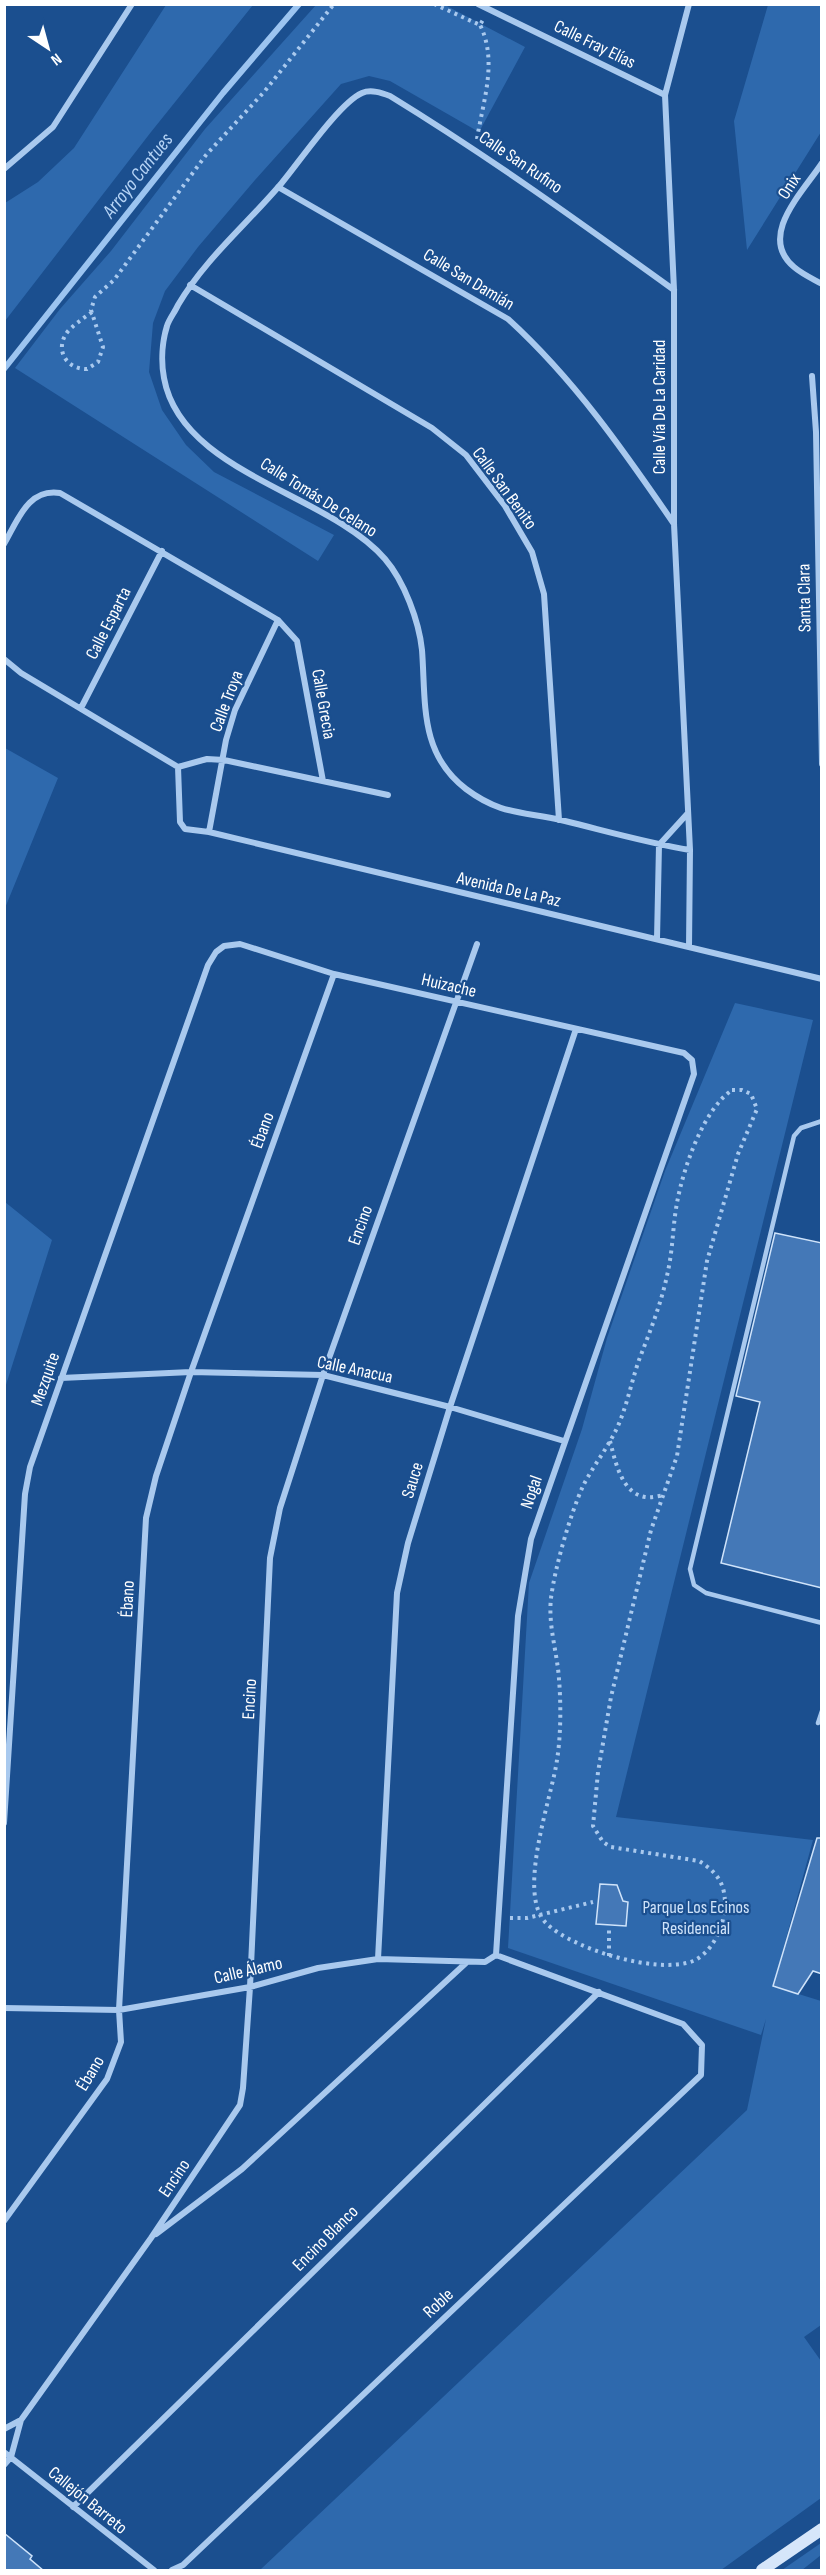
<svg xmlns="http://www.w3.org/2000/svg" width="826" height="2575" font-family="'Sofia Sans Condensed',sans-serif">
	<rect width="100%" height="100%" fill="#1b4f8f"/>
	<path fill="#2e69ad" d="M 166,5 L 253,5 L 151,132 L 5,321 L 5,203 L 38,182 L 74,148 Z
		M 316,5 L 445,5 L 525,47 L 479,132 L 390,81 L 369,76 L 341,84 L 255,180 L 198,247 L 165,291 L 153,323 L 149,372 L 162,410 L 186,445 L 214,472 L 334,535 L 318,561 L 15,368 L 60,309 L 111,251 L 205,129 Z
		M 768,5 L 821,5 L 821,132 L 747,250 L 734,121 Z
		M 5,748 L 58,778 L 5,908 Z
		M 735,1003 L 813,1020 L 616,1817 L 813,1840 L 773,1986 L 821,2001 L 821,2325 L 804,2337 L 821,2361 L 821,2498 L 721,2570 L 260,2570 L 747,2110 L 766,2019 L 761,2035 L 508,1948 L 529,1583 L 582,1429 L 607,1338 L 665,1171 Z
		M 5,1202 L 52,1240 L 5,1388 Z
		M 821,2543 L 821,2555 L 802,2570 L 782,2570 Z"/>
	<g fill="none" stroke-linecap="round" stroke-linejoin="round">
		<path stroke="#9cc4f0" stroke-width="6" d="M 4,369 L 223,93 L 299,4"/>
	</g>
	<path fill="#4478b7" stroke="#cfe3fa" stroke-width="1.5" d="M 775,1233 L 822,1243 L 822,1588 L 721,1563 L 760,1402 L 736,1396 Z
		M 817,1838 L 822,1838 L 822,1974 L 813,1971 L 798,1994 L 773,1986 Z
		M 600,1884 L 617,1885 L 623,1901 L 628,1902 L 626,1926 L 596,1924 Z
		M 4,2533 L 32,2556 L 30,2559 L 44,2571 L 4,2571 Z"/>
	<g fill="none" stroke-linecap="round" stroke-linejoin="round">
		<path stroke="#a9c9ee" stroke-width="4" stroke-dasharray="3 4.5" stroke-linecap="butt" d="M 434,4 L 480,25 L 484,18
			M 477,139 C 483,101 498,61 480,25
			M 92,312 C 84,318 76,323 69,330 C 54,347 64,369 87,369 L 98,362 L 103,347 L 91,310 L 95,297 L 114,280 L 206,155 L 264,92 L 334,4
			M 732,1090 L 742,1090 L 751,1094 L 757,1109 L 738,1154 L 707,1261 L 677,1456 L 651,1530 L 611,1697 L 598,1772 L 593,1826 L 603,1842 L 611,1847 L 699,1861 C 707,1866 715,1872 720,1881 C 733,1905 719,1950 693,1961 C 657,1975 572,1949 546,1923 C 516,1893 552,1797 557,1760 C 561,1735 561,1704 559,1679 C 557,1651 548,1626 551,1598 C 555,1567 570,1515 583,1486 C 594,1464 611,1444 620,1421 C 628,1401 632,1380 639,1360 C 651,1329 663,1299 669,1266 C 673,1245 673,1224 677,1203 C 683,1169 703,1110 732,1090 Z
			M 610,1441 C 615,1460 621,1493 645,1497 C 651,1498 659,1496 665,1495
			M 510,1918 L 527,1918 L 593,1902
			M 609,1956 L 609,1929"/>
		<path stroke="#a9c9ee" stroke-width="4.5" d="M 822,1121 L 801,1128 L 794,1136 L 690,1569 L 694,1585 L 706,1593 L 822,1623
			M 818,1723 L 822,1711"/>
		<path stroke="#a9c9ee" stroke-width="6" d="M 478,4 L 665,95
			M 822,163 C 803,192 757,236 794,267 C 802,274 813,279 822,284
			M 4,169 L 53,127 L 132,4
			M 278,187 L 508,319 C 574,379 624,451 674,524
			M 190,285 L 432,428 L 466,455 L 505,506 L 532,552 L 544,594 L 559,820
			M 674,290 C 581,223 488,156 390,96 C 382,93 371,89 362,93 C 339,103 298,164 280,185 C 246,225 205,259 178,305 C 175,312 169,319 167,326 C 162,342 161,362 164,378 C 181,473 328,493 385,559 C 404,581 419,621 422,650 C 426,703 419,753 466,789 C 502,816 524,811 565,821 C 606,831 648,843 690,850
			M 812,376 L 816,432 L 822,764
			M 4,544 C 18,520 28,488 60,493 L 278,620 L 297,641 L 323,781
			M 4,659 L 21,673 L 178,767 L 207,759 L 224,760 L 388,795
			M 81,708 L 162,551
			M 178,767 L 180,822 L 185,829 L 209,832 L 822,979
			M 209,832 L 226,740 L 235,710 L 278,620
			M 657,939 L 659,845 L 688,813
			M 689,947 L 690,850 L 674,524 L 674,290 L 665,95 L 689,4
			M 61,1378 L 191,1372 L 323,1375 L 450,1407 L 564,1441
			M 4,1823 L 25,1494 L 30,1467 L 208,965 L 216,952 L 224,946 L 240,944 L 334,974 L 684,1053 L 692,1060 L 694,1074 L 531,1539 L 518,1616 L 496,1955
			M 378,1959 L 397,1593 L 408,1543 L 450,1407 L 576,1029
			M 4,2008 L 119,2010 L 250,1987 L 318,1968 L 378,1959 L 485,1962 L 496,1955
			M 4,2221 L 107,2079 L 121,2042 L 119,2010 L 146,1518 L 156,1476 L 191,1372 L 334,974
			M 156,2234 L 242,2169 L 467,1962
			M 4,2429 L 21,2420
			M 4,2452 L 154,2570
			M 4,2465 L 11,2457 L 21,2420 L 151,2238 L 240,2105 L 243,2088 L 250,1987 L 270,1558 L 280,1508 L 323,1375 L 477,944
			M 73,2507 L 599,1992
			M 172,2570 L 183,2565 L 701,2075 L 702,2045 L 683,2024 L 496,1955"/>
		<path stroke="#d6e6fa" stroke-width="12" d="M 762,2570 L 822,2529"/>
	</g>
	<g text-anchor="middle" stroke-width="4.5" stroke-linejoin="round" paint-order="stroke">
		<g font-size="18" fill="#fff" stroke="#1b4f8f">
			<text transform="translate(595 44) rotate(26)" y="6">Calle Fray Elías</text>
			<text transform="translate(521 162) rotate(34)" y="6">Calle San Rufino</text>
			<text transform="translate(789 186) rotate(-57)" y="6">Onix</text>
			<text transform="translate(469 279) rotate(31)" y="6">Calle San Damián</text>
			<text transform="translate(659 407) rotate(-90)" y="6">Calle Vía De La Caridad</text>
			<text transform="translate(505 488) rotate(54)" y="6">Calle San Benito</text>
			<text transform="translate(319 497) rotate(32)" y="6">Calle Tomás De Celano</text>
			<text transform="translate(804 598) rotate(-91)" y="6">Santa Clara</text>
			<text transform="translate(108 623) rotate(-63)" y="6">Calle Esparta</text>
			<text transform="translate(226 701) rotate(-69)" y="6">Calle Troya</text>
			<text transform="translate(324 704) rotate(80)" y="6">Calle Grecia</text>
			<text transform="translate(509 889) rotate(13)" y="6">Avenida De La Paz</text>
			<text transform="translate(449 985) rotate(13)" y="6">Huizache</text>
			<text transform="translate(262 1130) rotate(-70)" y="6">Ébano</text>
			<text transform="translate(360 1225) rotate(-70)" y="6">Encino</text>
			<text transform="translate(355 1369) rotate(12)" y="6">Calle Anacua</text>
			<text transform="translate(45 1379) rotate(-71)" y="6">Mezquite</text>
			<text transform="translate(412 1480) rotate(-73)" y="6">Sauce</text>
			<text transform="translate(531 1492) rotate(-71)" y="6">Nogal</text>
			<text transform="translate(127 1599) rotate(-87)" y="6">Ébano</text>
			<text transform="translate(249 1699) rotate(-87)" y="6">Encino</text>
			<text transform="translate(248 1970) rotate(-13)" y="6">Calle Álamo</text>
			<text transform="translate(90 2073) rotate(-59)" y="6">Ébano</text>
			<text transform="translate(174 2178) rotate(-56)" y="6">Encino</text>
			<text transform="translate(325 2238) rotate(-45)" y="6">Encino Blanco</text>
			<text transform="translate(438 2303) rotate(-43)" y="6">Roble</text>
			<text transform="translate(88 2500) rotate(39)" y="6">Callejón Barreto</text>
		</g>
		<g font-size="18" fill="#cfe3fa" stroke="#1b4f8f">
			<text x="696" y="1913">Parque Los Ecinos<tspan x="696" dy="21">Residencial</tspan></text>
		</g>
		<g font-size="20" font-style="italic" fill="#b5d3f5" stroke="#1b4f8f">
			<text transform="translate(137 175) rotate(-52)" y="7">Arroyo Cantues</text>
		</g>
	</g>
	<rect width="826" height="2575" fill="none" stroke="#ffffff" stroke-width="12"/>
	<g transform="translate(48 48) rotate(144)" stroke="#1b4f8f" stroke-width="4.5" paint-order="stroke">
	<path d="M0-4.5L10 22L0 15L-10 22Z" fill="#ffffff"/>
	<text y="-9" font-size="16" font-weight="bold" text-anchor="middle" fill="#ffffff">N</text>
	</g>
</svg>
